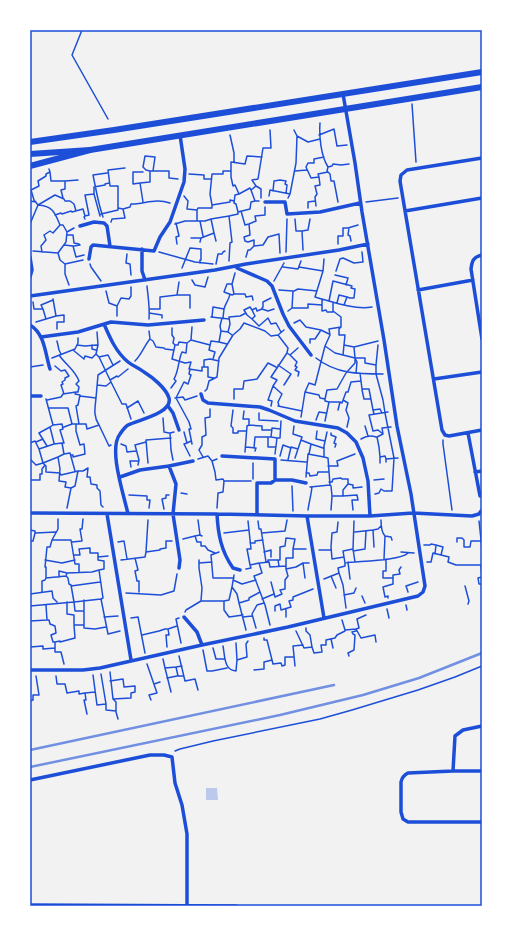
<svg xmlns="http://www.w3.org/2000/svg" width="512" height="936" font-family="Quicksand,sans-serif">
	<rect width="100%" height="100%" fill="#f2f2f2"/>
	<path fill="#bdc9ec" d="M 206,788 L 217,788 L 218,800 L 206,800 Z"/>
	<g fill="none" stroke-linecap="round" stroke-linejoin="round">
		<path stroke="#1d4ed8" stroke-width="1.5" d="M 82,30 L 72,55 L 108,119
			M 412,104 L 416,162
			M 320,123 C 319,137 321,156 328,167
			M 294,130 L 297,136 L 308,142 L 320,139
			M 230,135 L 234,153 L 234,162
			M 319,135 L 334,129 L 337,146 L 347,145
			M 324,157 L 314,159 L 314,163 L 308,163 L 306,167 L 311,178 L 319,177 L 318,174 L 328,172
			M 49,169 L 50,172 L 46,174 L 46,176 L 38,181 L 39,186 L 31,190 L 34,200 L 38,205 L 55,195 L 64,199 L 65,201 L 70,201 L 74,204 L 76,211
			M 150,171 L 146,170 L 143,167 L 145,156 L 155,157 L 153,171
			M 231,171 L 223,171 L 223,174 L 212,174 L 210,194 L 212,205 L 230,202 L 230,200 L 234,201
			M 295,171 L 307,170
			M 50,172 L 51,181 L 65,181
			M 189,174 L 204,175 L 204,179 L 211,179
			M 140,183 L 133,184 L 133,172 L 143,172
			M 256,186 L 251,190 L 255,201 L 259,201
			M 251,190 L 250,188 L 239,194 L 235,185 L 233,186 L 231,177 L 231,162 L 245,164 L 247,156 L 262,157
			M 273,191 L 274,181 L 280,180 L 286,181 L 285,184 L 287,185 L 286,193
			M 94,194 L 94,187 L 105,185 L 105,184 L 109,183
			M 239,194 L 235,195 L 234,203 L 236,204 L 238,212 L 250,209 L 251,202 L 255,201
			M 184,196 L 188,201 L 187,209 L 197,210
			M 269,196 L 270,190 L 290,194
			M 63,198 L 61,190 L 65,189 L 65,181 L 78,180
			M 261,198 L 261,189 L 256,186 L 252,180 L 258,179 L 263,148 L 271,148 L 270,130
			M 288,198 L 290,194 L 296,163 L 297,136
			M 30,201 L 36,202
			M 143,202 L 140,183 L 150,182 L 150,171 L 169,171 L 169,178 L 178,179
			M 338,202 L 334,181 L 331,181 L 330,174 L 327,171 L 328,167 L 332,166 L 333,164 L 341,165 L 349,164
			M 366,202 L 398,198
			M 316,206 L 315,197 L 317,194 L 315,186 L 320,185 L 319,177
			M 308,208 L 308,202 L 315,201
			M 123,209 L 118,208 L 118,186 L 110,186 L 108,170 L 125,168
			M 241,211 L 245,225 L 249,224 L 250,235 L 244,237 L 245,241 L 248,242 L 254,240 L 254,246 L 250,250 L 248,250 L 246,257
			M 101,214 L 118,210 L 118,208
			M 55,215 L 61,213 L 62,214 L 71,211 L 72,212 L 83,209 L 85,216 L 84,217 L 85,219
			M 85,216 L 89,215 L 85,195 L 94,194 L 100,216
			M 103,217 C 98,203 96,189 93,175 L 107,173
			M 295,219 L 296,231 L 302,231
			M 197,221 L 197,210 L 198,208 L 212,208 L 212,205
			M 111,222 L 112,219 L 125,218 L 123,209 L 130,207 L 131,204 C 145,204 155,198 170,203
			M 176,223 L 179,236 L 176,237 L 177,244
			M 30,224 L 38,205 C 53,206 55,213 60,225 L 63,225 L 67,232
			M 175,224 L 185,221 L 200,221
			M 249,224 L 256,221 L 255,216 L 265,215 L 265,207
			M 349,228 L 348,235 L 350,236 L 351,241
			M 214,233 L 216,241
			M 67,235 L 73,235 L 74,243 L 79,244 L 80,245 L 74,246
			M 203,236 L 200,221 L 205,221 L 211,219
			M 191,238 L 201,238
			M 200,242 L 201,238 L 214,233 L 211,219 L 229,216
			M 338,244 L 338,236 L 343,236 L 343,228 L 348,228 L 358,225
			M 64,245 L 73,246 L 76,257 L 84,255
			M 254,246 L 263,245 L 268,237 L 279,234 L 280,253
			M 303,250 L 302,231 L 308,230 L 310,219
			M 33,251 L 58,253 L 60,260 L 65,264
			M 42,252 L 41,246 L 46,240 L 44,235 L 50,231 L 53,233 L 60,225
			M 159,252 L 195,262 L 213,264
			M 286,252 L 287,219
			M 362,252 L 363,262
			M 58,253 L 66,242 L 67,232 L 74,228
			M 127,254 L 126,263 L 130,264 L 131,275
			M 229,261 L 230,243 L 232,242 L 229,216 L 238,214 L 238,212
			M 90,264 L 91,267 L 101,281
			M 216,264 L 218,254 L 222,254 L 223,252 L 225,251
			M 283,267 L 298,269 L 301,261
			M 299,267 L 323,271 L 315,297 C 333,302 354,310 372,307
			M 182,268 L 190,248 L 201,249 L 201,260 L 200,260 L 200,263
			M 323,271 L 324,259
			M 336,271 L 340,259 L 343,258 L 354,263 L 363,262
			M 235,273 L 232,284 L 234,294 L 245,294 L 246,297 L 252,296 L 253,300
			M 335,275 L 348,278 L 346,285
			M 192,280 L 195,285 L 205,287 L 208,277
			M 274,281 L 284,263
			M 179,282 L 177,295 L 190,295 L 190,308
			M 232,284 L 227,284 L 224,292 L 232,295 L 234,294
			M 69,285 L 65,274 L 65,264 L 83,260
			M 147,286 C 148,297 150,307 149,319
			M 279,290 L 293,291 L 292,308 L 288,311
			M 106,291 L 109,303 L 117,306
			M 294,291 L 298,289 L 317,291
			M 53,299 L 56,316 L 64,315 L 64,322 L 57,322 L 57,329
			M 329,301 L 333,281 L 352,286 L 351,288 L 355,289 L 354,298 L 350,298 L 347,297 L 344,305
			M 33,302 L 34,309 L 43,309 L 46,319
			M 337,303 L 339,295 L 347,297
			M 322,305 L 322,311 L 326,310 L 327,312 L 333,312
			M 262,308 L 263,307 L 263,302 L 271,298
			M 292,308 L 308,308 L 308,304 L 322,305 L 322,299
			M 43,309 L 41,305 L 53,300
			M 149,309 L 160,309 L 160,297 L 177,295
			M 224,309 C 225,304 229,300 230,294
			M 149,313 L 162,315 L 162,318
			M 117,316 L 117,306 L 121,298 L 129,299 L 131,296 L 131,287
			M 211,317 L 229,319
			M 212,317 L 213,307 L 224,309 L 223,318
			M 252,319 L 247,315 L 244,310 L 250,307 L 252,310
			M 36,322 L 56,316
			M 294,323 L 300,320 L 306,327 L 321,330
			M 259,326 L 252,319 L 255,316 L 252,310 L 256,308 L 257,311 L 262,309 L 268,311 L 274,309
			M 259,326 L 268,318 L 271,324 L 276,323 L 281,332
			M 192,327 L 191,340 L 210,345
			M 341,327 L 339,329 L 339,335 L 345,335 L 344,345 L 354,347 L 355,358 L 357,362 L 356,373
			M 172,328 L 172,335 L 174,338 L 173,343 L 175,345
			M 284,330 L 278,335 L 288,348 L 287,353
			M 221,331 L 220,326 L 222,318
			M 97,332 L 98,345 L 96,354 L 99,357 L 111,382 L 106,386 L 97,385
			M 232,335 L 228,332 L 230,324 L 229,317 L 240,316 L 246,313
			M 150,339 L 153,341 L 156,347 L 164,348 L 165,349 L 173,350
			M 57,341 L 59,350 L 61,354
			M 187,343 L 179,342 L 178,345 L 175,345 L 172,359 L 185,363 L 191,362 L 189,369 L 202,371 L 202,367 L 204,367
			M 310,343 L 310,339 L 315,339 L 321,330 L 329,334
			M 227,344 L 219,342 L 221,331 L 228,332
			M 77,345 L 85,346 L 97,345
			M 92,345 L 92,349 L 96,350
			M 344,345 L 343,355 L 355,358 L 365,358 L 365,363 L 376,365 L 376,374 L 383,400 L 385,413 L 394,458 L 392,491 L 384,491 L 381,489 L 379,493 L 375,494
			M 325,346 L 335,353 L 343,355
			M 354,347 L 378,341
			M 73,350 L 84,359 L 85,356 L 92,358 L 96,354
			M 59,355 C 66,365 75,370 79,381 L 76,384 L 79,387 L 78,392 L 76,392
			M 99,357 L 108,355 L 113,365
			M 52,358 L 75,349 L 78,343 L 78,338
			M 316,358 C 336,374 359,374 383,374
			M 213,359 L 215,352 L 209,350 L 211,341 L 219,342
			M 135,361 C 142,354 144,346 150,339 L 149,331
			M 278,365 L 291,374 L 284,385
			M 376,365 L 378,345
			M 55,366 L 61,371 L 65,370 L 69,376 L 65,378 L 65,380 L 62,382 L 63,384 L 61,385 L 64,394
			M 30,367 L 43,365
			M 190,369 L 189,374 L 191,375 L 188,384 L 184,382 L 176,398 L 189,422 L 191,429 L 189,429 L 192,444
			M 360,373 L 362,389 L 369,389 L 373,410
			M 298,376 L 299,372 L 295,370 L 297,367 L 295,366 L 297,362 L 290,355 L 298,348
			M 214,378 L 208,377 L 208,367 L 204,367 L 204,360 L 210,359 L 219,361
			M 110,380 L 117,376 L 118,377 L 128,369
			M 111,382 L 122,404 L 126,404 L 131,419
			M 171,388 L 176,381 L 174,379 C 179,370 178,361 182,352 L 186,353 L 187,343 L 191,340
			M 362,390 L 364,399 L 371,399
			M 205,391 L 207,389 L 209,381 L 217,377 L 219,358 L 233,335 L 240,329 L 244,323 L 265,331 L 271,336 L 278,335
			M 305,392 L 309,383 L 315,385 L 325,346 L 330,335 L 329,329 L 341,327 L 341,317 L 333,311 L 333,302
			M 80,396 L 96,398 C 95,408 93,416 99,425
			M 96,398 L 98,375 L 120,361
			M 175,398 L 183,397 L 185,400 L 197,396
			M 46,399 L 53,425 L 62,424 L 63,429 L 60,430 L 64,443 L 62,443 L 64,454 L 70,453 L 75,471
			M 234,399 L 234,389 L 243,389 L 244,381 L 257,379 L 268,363 L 276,367
			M 325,399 L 327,390 L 337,389 L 346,373 L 355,363 L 355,359
			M 47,400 L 61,397 L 63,394 L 76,392 L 75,394 L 80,395 L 78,405 L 76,406 L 79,424 L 72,424 L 64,427
			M 343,400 L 348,403 L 346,410 L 349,418 L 347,427
			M 271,406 L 272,401 L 268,400 L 273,386
			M 278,406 L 302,411
			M 279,406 L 278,402 L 282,394 L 273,386 L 277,380 L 271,377 L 287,353 L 290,355
			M 49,408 L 68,408 L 72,424
			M 127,408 L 138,401 L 144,413
			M 233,410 L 231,426 L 233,428 L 233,433 L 238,433 L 238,431 L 246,431
			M 338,410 L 340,402 L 342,403 L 346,392 L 348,392 L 351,382 L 361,381
			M 244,411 L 243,419 L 249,419 L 249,425 L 247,426 L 245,452
			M 259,413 L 259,420 L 278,421
			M 374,414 L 373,410 L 380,409 L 382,413
			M 301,417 L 305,392 L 319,395 L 320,398 L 325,399 L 325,401 L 329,402
			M 163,418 L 164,432 L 169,433
			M 316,420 L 319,412 L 326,413
			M 325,421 L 329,402 L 340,402
			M 79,424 L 86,424 L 87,429 L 99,425 L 109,446 L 111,445
			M 53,425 L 50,427 L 54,443
			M 249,425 L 262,426 L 262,430 L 272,430
			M 294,426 L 293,434 L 302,437 L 295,458
			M 365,426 L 368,436
			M 317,431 L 316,439 L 325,441
			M 184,432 L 187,443 L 191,441
			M 331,433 L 331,435 L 336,437 L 334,443 L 336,444 L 335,447
			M 383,434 L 378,430 L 373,431 L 369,415 L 388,412
			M 271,437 L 268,437 L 268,447 L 276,447
			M 277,438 L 271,437 L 272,428 L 280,429
			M 361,439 C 366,436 370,435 376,437
			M 301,440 L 311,444 L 309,454
			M 443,440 L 443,444 L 452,510
			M 36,442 L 43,439
			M 30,443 L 35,441 L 39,449
			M 187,443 L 184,444 L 190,456
			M 121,444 L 126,446 L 127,452 L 136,451
			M 311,444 L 323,448
			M 47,446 L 39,433 L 50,427
			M 246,447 L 256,448 L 255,451
			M 254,448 L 255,437 L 268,437
			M 64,454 L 58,457 L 60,469 L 59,481 L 66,482 L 65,487 L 71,488
			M 275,454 L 277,438 L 280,438 L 281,421
			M 71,455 L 73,455 L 73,457 L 85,454 L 84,444 L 80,445 L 76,431 L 76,424
			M 280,456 L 283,445 L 291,448
			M 58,457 L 43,463 L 39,449 L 54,444 L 62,443
			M 203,457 L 199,450 L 202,445 L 202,437 L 206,435 L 205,418 L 210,417 L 210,409
			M 380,457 L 379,447 L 377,437 L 383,434 L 382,428 L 391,427
			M 30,459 L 36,465 L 43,463 L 46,466 L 46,472 L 60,473 L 61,475 L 78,471
			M 198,459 L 208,456 L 212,461
			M 217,459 L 212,461 L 215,472 L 216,480 L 223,479 L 224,481
			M 173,460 L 171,450 L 170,433 L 174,432
			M 281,460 L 306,462
			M 288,460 L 291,447 L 298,449
			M 386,462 L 386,459 L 398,458
			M 148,463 L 146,440 L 171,438
			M 253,463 L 253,479
			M 380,463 L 380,457 L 385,456 L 386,459
			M 138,465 L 139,460 L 135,445 L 146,442
			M 328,466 L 338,466 L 337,461 L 355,454
			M 131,467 L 130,461 L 138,461
			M 306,473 L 309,473 L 310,476 L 317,475 L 318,472 L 329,472
			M 306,477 L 308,454 L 324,457
			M 374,480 L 384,479
			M 30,482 L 30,480 L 40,480 L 40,474 L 42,474 L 42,469 L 45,465
			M 329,482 L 332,482 L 333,479 L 341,478 L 342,479 L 348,479 L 348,484
			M 330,485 L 331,486 L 332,496 L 343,496 L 343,490 L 348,484 L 353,485 L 353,488 L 362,487
			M 292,486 L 293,511
			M 310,487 L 330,485 L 328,458 L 324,457 L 324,446 L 327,432
			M 181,493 L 187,494
			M 30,495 L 30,497
			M 129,495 L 147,496 L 147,500 L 150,500 L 149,508
			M 343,496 L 357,495 L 358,500 L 352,500 L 353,510
			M 67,508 L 71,488 L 75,486 L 78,471 L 83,471 L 88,468 L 87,477 L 90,477 L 91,484 L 97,485 L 97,488 L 100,491 L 101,505 L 103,507
			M 217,508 L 218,493 L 223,492 L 224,481 L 251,481
			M 164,509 L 162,499 L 166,498 L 166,495 L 169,495
			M 308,510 C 309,502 311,496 312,487
			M 331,510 L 332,496
			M 58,519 L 58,529 L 52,540 L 50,547 L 47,547 L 45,567 L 46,567 L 46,578 L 66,576
			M 148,520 L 146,552 L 160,550 L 160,549 L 166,548 L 166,541 L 172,541
			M 198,520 L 200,535 L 202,536
			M 381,520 C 381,525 382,533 385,536
			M 248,521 L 251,549 L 247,549 L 250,565
			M 258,521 L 259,529 L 261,529 L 266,562
			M 479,521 L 482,549
			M 338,522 L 337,532 L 332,533 L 331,547 L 332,559 L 344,557
			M 30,530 L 35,531 L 35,533 L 56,532
			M 355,532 L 373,530
			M 224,533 L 249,530
			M 262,533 L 285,531 L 287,520
			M 200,535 L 195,536 L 197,542 L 201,542 L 201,546 L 205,546 L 208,550 L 215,553
			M 183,539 L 195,536
			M 52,540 L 71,540 L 75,564 L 79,564 L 79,572
			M 30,541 L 33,541 L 35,533
			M 72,542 L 82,541 L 80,529 L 82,529 L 83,519
			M 118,542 L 124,541 L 127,559
			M 457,542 L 457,538 L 462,538 L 464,540 L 464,547 L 470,547 L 471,541 L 481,541
			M 250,543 L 255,543 L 255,541 L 263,540
			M 424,545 L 430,545 L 431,544 L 436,545 L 435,554
			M 436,545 L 443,547 L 441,555
			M 374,547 L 373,530 L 378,529 L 381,526
			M 353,549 L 354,521
			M 319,550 L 331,550
			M 353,551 L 365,549 L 366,531
			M 219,552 L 211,555 L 213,578 L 234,578
			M 264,552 L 271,550 L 271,557
			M 401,552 L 414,553
			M 74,555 L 80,555 L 79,549 L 90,548 L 90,553 L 98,553 L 98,557
			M 108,556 L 98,557 L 98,560 L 104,561 L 104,569 L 99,570 L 103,598 L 101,599 L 108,634 L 120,631
			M 135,558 L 138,570 L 135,571 L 137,581 L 139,581 L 139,592
			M 384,559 L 385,536 L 391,537 L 392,540
			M 386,559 L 386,571 L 383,571 L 383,578 L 393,578 L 393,584 L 383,587 L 385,597 L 388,596 L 388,598
			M 45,560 L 62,563 L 75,560
			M 121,560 L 145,557 L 146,552
			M 199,560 L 199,568 L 202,588 L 201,601 L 224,601
			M 278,560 L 280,560 L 280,547 L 285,546 L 286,538 L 295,539 L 293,549
			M 268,562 L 268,560 L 278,560 L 279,566
			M 348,562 L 350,579
			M 427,562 L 431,562 L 433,553 L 449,557 L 448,562 L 456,565 L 481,565 L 482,577 L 478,578 L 479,584 L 482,584
			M 199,563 L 212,562
			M 260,563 L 269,562 L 270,567 L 286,566
			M 345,563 L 343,551 L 353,549 L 355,562
			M 246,569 L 251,568 L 250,565 L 259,563 L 262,573 L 254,576 L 265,605 L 270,625
			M 286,569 L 286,558 L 293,558 L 293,549 L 306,549
			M 99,570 L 92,572 L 67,573 L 66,576 L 68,578 L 69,584 L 71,585 L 74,602 L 101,599
			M 339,573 L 343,585 L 346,608
			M 234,575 L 232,587 L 237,594 L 239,603
			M 331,576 L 336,588
			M 59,577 L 59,571 L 67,573
			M 305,578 L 303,563 L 309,563
			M 393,578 L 393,575 L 400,574 L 399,570 L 401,567
			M 324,579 L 339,573 L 338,568 L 345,566 L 345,563 C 358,561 400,561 408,553
			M 233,580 L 242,584 L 256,580
			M 271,582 L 275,597 L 282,594 L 280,590 L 285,589 L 285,580 L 288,576 L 286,569 L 296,567 L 303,563
			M 71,586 L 100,582
			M 465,586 L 469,601 L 468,604
			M 232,587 L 229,600 L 224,601 L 224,610 L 229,617 L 243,615
			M 42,592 L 42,581 L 45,580 L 46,578
			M 408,592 L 406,586 L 418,582
			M 126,593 L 161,595 L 174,591 L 177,574
			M 30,594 L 52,591 L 53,598 L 57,602
			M 344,595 L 354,593 L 356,588
			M 362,596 L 365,603
			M 262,599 L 274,594
			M 84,600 L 84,610
			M 67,602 L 67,614 L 74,615 L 74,624
			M 406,605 L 407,610
			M 30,606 L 74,602 L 75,611 L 84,611 L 84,628 L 95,629 L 106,627
			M 286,609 L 286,617
			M 387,609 L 389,618
			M 275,611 L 275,606 L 280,604 L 281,610 L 291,607 L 289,601 L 293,600 L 293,597 L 313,589
			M 185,612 L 186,610 L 201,601
			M 104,617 L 118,616
			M 243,617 L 252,616
			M 131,618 L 138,617 L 145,653
			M 179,618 L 176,619 L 181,643
			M 47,620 L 49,620 L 50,624 L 55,626 L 56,633 L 51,635 L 53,642 L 55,642 L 55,652 L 61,652 L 64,664
			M 342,620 L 345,630 L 356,629 L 361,638 L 375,635 L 376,642
			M 30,621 L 47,620 L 46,605
			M 256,628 L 252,614 L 257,605 L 264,603
			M 356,629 L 359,628 L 357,619 L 366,615
			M 246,630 L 239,603 L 249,600 L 249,598 L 260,592
			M 296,631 L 304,648 L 312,647 L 310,635 L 306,631 L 306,628
			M 142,635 L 159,631 L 165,629 L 168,629
			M 264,638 L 264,640 L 267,640 L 273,664 L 281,663 L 282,666 L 285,665 L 285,657 L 294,657
			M 331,639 L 333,648
			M 55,642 L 60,641 L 60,642 L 75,638 L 74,625 L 84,625
			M 223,646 C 225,657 224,670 236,671 L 237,660 L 236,643
			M 30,647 L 43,646 L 43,649 L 55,648
			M 167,647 L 166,635 L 169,635 L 168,629 L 177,626
			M 312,647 L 314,653 L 322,652 L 321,645 L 326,645 L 326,640 L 335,638 L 337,635 L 345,631
			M 213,648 L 216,659 L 225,659
			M 203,650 L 207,671 L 212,671 L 227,668
			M 179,656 L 185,681 L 195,679 L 198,690
			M 349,656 L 348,653 L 354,650 L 355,635 L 353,634 L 352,632 L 356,631
			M 163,659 L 165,668 L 176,667
			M 237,660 L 247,657 L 246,644 L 248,641
			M 147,664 L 157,693 L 149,695 L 151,700
			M 182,666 L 176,667 L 178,676 L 183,676
			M 295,666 L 293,646 L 303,645
			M 165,668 L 171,692
			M 254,670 L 264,669 L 264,662 L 272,660
			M 110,672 L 113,699 L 131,698 L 131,693 L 135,692 L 135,686 L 124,687 L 123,679 L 110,681
			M 101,674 L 106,704
			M 93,675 L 97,705 L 106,704 L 106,710 L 116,711
			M 56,676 L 57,684 L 65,684 L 67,693 L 79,691 L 79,694 L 85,693
			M 167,678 L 177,676
			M 154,684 L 160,682
			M 113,699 L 116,702 L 116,712 L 118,719
			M 30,704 L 30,701 L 33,700 L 33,695 L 39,695 L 36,676
			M 87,714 L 84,700 L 86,700 L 85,693 L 95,692
			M 175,751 L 180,749 L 213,741 L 320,719 L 352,710 L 418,690 L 455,677 L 482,666"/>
		<path stroke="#1d4ed8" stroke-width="3.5" d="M 482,158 L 407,170 L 401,175 L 400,181 L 442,430 L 445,435 L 449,436 L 482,430
			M 265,202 L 285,202 L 287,214 L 320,212 L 360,203
			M 405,211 L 482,198
			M 80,226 L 94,222 L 104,223 L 107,226 L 110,246
			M 142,249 L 142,271 L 145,280
			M 482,255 C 473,257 472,261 471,269 L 482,339
			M 30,257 L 32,270 L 30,277
			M 89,259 L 91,247 L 93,245 L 154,251 L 160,237 L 170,222 L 184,182 L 185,169 L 180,135
			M 236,266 L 237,268 L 267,281 L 272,286 L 283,314 L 289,326 L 311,355
			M 418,290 L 473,280
			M 30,296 L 215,270 L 246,264 L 339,250 L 368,244
			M 104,324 C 110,338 116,352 128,362 C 133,366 139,368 144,372 C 152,377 166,388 169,398 C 173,413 138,420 128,425 C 125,427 122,431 120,434 C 108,449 124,495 128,514
			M 30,325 C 45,334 45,353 50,369
			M 41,337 L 78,332 L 111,322 L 148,325 L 204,320
			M 434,379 L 482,372
			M 201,394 L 203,400 L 208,403 L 260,407 L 269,410 L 295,421 L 338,428 L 347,433 L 356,442 L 363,458 L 368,481 L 370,516
			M 30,396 L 41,396
			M 168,406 L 173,413 L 179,430
			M 468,433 L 480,496
			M 222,456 L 275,459 L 275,480
			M 475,472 L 482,471
			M 120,477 L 140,470 L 169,466
			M 30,513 L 217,514 L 307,516 L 370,516 L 413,513 L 472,516 L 479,514 L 481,511
			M 107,514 L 131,660
			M 217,514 C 218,534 221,551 233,568 L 240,570
			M 257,515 L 257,483 L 271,483 L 275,480 L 292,480 L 306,483
			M 307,516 L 324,618
			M 179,568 L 180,560 L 173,514 L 176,484 L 169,466 L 193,461
			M 184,617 L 197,632 L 202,645
			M 30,670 L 83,670 L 100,668 L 202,645 L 288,627 L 418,596 L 423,592 L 425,586 L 411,494 L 397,426 L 384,340 L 362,212 L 355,163 L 343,94
			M 482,726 L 463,730 L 455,736 L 453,771 L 482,771
			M 453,771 L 408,773 C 404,775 402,777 401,782 L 401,812 L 403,819 L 408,822 L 482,822
			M 30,780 L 150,755 L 164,755 L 172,757 L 175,783 L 182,805 L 187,834 L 187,906
			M 30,905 L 236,906"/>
		<path stroke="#1d4ed8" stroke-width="6" d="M 30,142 L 114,130 L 482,72
			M 30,154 L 90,150 L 482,87"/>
		<path stroke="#1d4ed8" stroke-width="6" d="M 30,166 L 90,150"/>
		<path stroke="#7290e2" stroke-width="2.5" d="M 30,750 L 334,685
			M 30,767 L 280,715 L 363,695 L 419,678 L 482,653"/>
	</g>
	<rect width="512" height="936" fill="none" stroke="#ffffff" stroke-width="62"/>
	<rect x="31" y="31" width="450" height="874" fill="none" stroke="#1d4ed8" stroke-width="1.5"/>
</svg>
